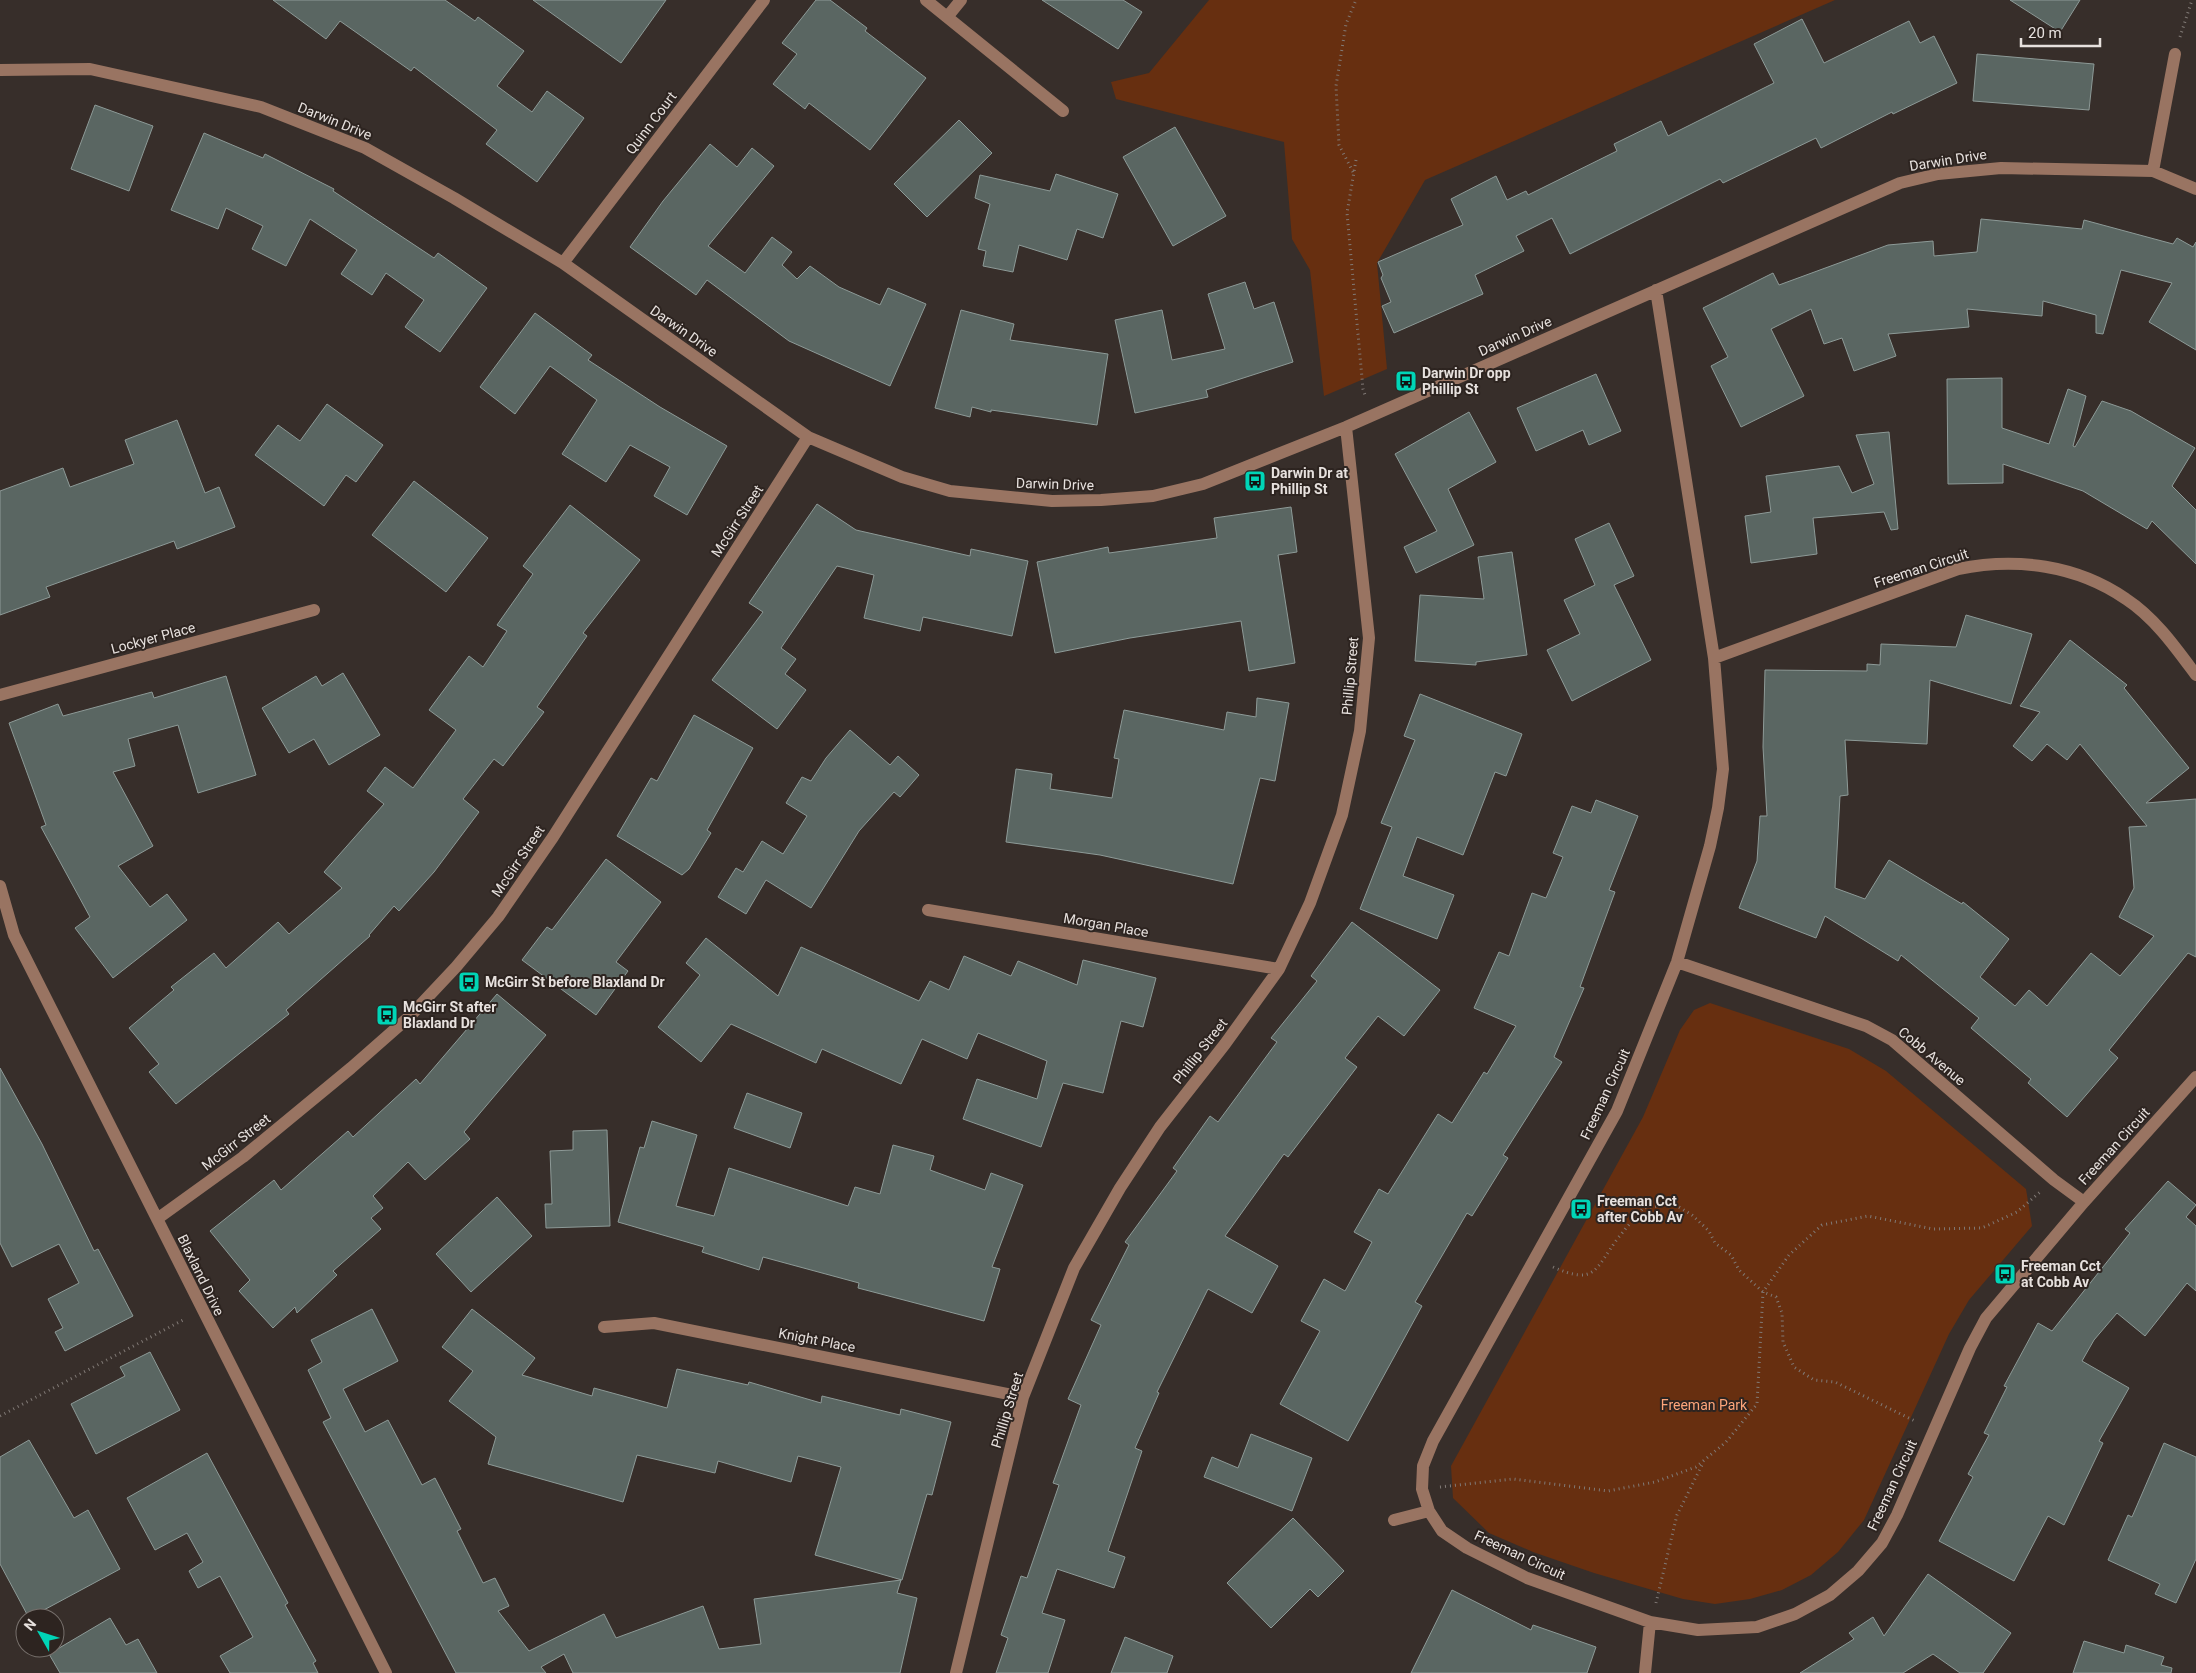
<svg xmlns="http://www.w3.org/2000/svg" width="2196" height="1673" font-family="Roboto,sans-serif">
	<rect width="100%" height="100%" fill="#372e2a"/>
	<path fill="#672f10" d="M 1209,0 L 1835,0 L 1425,180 L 1377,263 L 1387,369 L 1324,396 L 1310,270 L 1292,239 L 1284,142 L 1116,99 L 1111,82 L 1149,73 Z
		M 1710,1003 L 1849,1049 L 1886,1071 L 2026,1189 L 2032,1226 L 1969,1300 L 1949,1334 L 1864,1520 L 1838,1552 L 1811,1575 L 1782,1590 L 1750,1599 L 1715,1604 L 1683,1599 L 1594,1573 L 1533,1552 L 1489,1533 L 1453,1498 L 1451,1466 L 1643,1117 L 1680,1030 L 1694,1010 Z"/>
	<path fill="#5a6662" stroke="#8d9a97" d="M 273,0 L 445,0 L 475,21 L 478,17 L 524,51 L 497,86 L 532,112 L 547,91 L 584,118 L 537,182 L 486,144 L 497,130 L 414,67 L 411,71 L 340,21 L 326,39 Z
		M 533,0 L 666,0 L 621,63 Z
		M 816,0 L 830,0 L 867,28 L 865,31 L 926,78 L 870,150 L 809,103 L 805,109 L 773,84 L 797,54 L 782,43 Z
		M 1042,0 L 1123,0 L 1142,12 L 1118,49 Z
		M 2010,0 L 2080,0 L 2060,32 Z
		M 1802,19 L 1824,63 L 1909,21 L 1920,43 L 1934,36 L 1957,83 L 1893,114 L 1892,112 L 1821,148 L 1816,138 L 1723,183 L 1720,179 L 1570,254 L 1552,218 L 1516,236 L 1524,251 L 1475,275 L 1483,294 L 1394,333 L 1382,306 L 1391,302 L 1381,278 L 1383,275 L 1378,262 L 1463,225 L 1451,199 L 1496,176 L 1507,200 L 1526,191 L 1528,195 L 1617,151 L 1614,144 L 1661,121 L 1668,136 L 1774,83 L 1754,44 Z
		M 1977,54 L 2094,64 L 2089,110 L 1973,101 Z
		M 95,105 L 153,126 L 129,191 L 71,169 Z
		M 959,120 L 992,153 L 927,217 L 894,184 Z
		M 1175,127 L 1226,216 L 1173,246 L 1123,157 Z
		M 204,133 L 263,158 L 265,154 L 334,189 L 333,191 L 434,258 L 438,253 L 487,288 L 440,352 L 405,327 L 424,300 L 386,273 L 372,295 L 341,274 L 357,250 L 310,219 L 286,266 L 252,249 L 263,226 L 226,208 L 218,229 L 171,210 Z
		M 710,144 L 737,167 L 752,148 L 774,166 L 708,246 L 745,273 L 772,237 L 792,252 L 782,265 L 797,279 L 810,266 L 839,287 L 880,305 L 888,288 L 926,304 L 890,386 L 789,341 L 707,280 L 696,295 L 630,247 L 663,201 Z
		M 1056,174 L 1118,194 L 1103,238 L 1077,229 L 1067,260 L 1019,245 L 1013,272 L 983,266 L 986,251 L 978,249 L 990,204 L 975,198 L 980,175 L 1050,191 Z
		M 1981,219 L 2082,229 L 2084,220 L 2173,244 L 2177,238 L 2193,247 L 2196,242 L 2196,350 L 2149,322 L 2172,283 L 2121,270 L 2103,334 L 2096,333 L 2096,315 L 2043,301 L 2042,316 L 1967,309 L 1969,327 L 1888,334 L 1896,356 L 1854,371 L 1842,338 L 1824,344 L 1811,309 L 1771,329 L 1804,396 L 1741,427 L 1711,366 L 1728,357 L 1703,308 L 1773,273 L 1779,285 L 1888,245 L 1933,241 L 1934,256 L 1977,252 Z
		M 1245,282 L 1254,309 L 1274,302 L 1293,362 L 1206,390 L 1208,397 L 1135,413 L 1115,320 L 1162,310 L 1172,360 L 1225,349 L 1208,294 Z
		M 961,310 L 1014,324 L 1010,340 L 1108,354 L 1097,425 L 991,410 L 991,412 L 972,407 L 970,417 L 935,408 Z
		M 535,313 L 592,355 L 588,360 L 660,407 L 727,446 L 687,515 L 654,496 L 670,467 L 630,445 L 606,482 L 562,454 L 597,400 L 550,366 L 515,414 L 480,387 Z
		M 1596,374 L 1621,431 L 1589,445 L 1583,430 L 1536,451 L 1517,408 Z
		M 2002,378 L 2002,428 L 2049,444 L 2068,389 L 2086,396 L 2073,446 L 2075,447 L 2102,401 L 2131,411 L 2195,448 L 2172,486 L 2196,510 L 2196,564 L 2152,521 L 2147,529 L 2083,491 L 2003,464 L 2003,483 L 1948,484 L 1947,379 Z
		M 327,404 L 383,445 L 356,482 L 346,475 L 324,506 L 255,455 L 278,425 L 300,441 Z
		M 1469,412 L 1496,462 L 1448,489 L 1474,545 L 1416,573 L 1404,547 L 1437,531 L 1395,454 Z
		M 177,420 L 205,493 L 219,487 L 235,527 L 177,549 L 174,541 L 46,587 L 50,597 L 0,615 L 0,491 L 63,468 L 70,487 L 134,464 L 125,440 Z
		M 1889,432 L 1898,529 L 1891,530 L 1884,512 L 1813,518 L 1817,554 L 1751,563 L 1745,516 L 1771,512 L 1766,476 L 1839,466 L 1852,493 L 1874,484 L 1856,435 Z
		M 414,481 L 488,538 L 446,592 L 372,535 Z
		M 817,504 L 856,530 L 970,556 L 971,549 L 1028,561 L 1012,636 L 923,617 L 920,631 L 864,618 L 874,575 L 837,566 L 781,648 L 796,659 L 785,674 L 806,690 L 777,729 L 712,680 L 763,612 L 749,603 Z
		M 570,505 L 640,560 L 583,633 L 587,636 L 537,707 L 544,712 L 503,766 L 494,759 L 463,799 L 479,812 L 434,872 L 399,911 L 394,906 L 369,935 L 370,936 L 286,1010 L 289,1014 L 176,1104 L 149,1072 L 159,1064 L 129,1028 L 174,990 L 171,987 L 214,953 L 226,968 L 278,922 L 289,934 L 342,888 L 324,872 L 384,804 L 367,791 L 385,767 L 413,788 L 456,730 L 429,710 L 469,656 L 483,667 L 507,631 L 497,625 L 533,574 L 523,566 Z
		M 1291,507 L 1297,552 L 1278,555 L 1295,663 L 1249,671 L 1241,621 L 1130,638 L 1055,653 L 1037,562 L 1108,547 L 1109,553 L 1217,538 L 1214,518 Z
		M 1609,523 L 1634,576 L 1614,585 L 1651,660 L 1572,701 L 1547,650 L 1580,634 L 1564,600 L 1595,585 L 1575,539 Z
		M 1512,552 L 1527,655 L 1476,662 L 1476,665 L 1415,661 L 1420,595 L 1484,599 L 1478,557 Z
		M 1966,615 L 2032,634 L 2011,704 L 1930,680 L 1927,744 L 1845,740 L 1848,795 L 1840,796 L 1835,888 L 1865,899 L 1889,860 L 1962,904 L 1963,902 L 2009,939 L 1980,977 L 2015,1006 L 2029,990 L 2047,1006 L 2091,953 L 2120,976 L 2154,936 L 2119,917 L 2134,888 L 2129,827 L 2147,826 L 2080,744 L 2067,760 L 2047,744 L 2032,761 L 2013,746 L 2040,712 L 2020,706 L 2070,640 L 2127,685 L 2124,688 L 2189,768 L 2146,803 L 2196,799 L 2196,957 L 2188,953 L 2109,1050 L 2118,1058 L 2067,1117 L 2028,1083 L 2031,1079 L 1971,1028 L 1979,1018 L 1901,955 L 1898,961 L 1825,916 L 1816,938 L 1739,908 L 1757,861 L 1760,816 L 1767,816 L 1763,747 L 1765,670 L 1867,671 L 1867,664 L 1880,665 L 1881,644 L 1956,647 Z
		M 343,673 L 380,735 L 329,765 L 314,739 L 289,753 L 262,708 L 316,676 L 322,686 Z
		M 226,676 L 256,775 L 198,793 L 178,725 L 128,739 L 135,766 L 113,772 L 153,846 L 118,866 L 150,907 L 167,894 L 187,920 L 113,978 L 75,928 L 90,917 L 41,827 L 46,825 L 9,723 L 58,704 L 63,716 L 152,692 L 154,698 Z
		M 1420,694 L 1522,734 L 1506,776 L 1495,772 L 1463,855 L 1417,837 L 1403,876 L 1454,895 L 1437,939 L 1360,909 L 1392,827 L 1381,823 L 1415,740 L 1404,736 Z
		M 1257,698 L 1289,703 L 1275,781 L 1260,778 L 1233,884 L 1100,855 L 1006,842 L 1016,769 L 1052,774 L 1050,789 L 1112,798 L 1119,759 L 1114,758 L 1124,710 L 1224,730 L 1227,712 L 1256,717 Z
		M 694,715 L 753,748 L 707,830 L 711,833 L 689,869 L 682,875 L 617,836 L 651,778 L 657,781 Z
		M 850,730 L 890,765 L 898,756 L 919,775 L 900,797 L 894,792 L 859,831 L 811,908 L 766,880 L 746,914 L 718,897 L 736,868 L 743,872 L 762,841 L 783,854 L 807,816 L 786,803 L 802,777 L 811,781 L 826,758 Z
		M 1596,800 L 1638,816 L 1609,890 L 1615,892 L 1580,987 L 1584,988 L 1554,1057 L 1562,1062 L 1503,1155 L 1508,1158 L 1472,1216 L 1467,1213 L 1415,1302 L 1422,1306 L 1348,1441 L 1280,1404 L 1320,1331 L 1301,1321 L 1324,1279 L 1345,1291 L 1372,1242 L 1354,1232 L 1379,1189 L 1388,1194 L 1438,1114 L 1452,1123 L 1484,1072 L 1487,1074 L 1516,1026 L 1474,1008 L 1499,952 L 1509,956 L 1532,893 L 1546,898 L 1563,857 L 1553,853 L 1572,806 L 1591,813 Z
		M 606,859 L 661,902 L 616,962 L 628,971 L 596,1015 L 522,960 L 547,927 L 552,930 Z
		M 1352,922 L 1440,990 L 1404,1036 L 1378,1016 L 1345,1058 L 1357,1067 L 1288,1157 L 1284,1154 L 1225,1236 L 1278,1266 L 1252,1313 L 1208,1289 L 1157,1392 L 1159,1393 L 1135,1448 L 1142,1451 L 1108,1551 L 1125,1557 L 1114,1588 L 1057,1569 L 1042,1613 L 1065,1620 L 1048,1673 L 996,1673 L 1008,1638 L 1001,1635 L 1021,1576 L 1027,1578 L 1059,1485 L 1053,1483 L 1081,1405 L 1068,1399 L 1101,1325 L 1091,1320 L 1129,1245 L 1125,1242 L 1177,1171 L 1173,1168 L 1210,1116 L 1218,1122 L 1277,1042 L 1271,1038 L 1317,981 L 1311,976 Z
		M 706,938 L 778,996 L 801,947 L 919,1001 L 930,981 L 949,990 L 964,956 L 1011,976 L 1018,961 L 1077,985 L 1083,960 L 1156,978 L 1143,1027 L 1121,1021 L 1103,1093 L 1063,1083 L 1041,1147 L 963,1119 L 977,1079 L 1037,1099 L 1047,1061 L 978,1033 L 967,1059 L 922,1039 L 901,1084 L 822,1049 L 816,1063 L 731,1024 L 701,1062 L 658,1027 L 700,975 L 686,963 Z
		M 497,994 L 546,1035 L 464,1132 L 470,1139 L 425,1180 L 408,1162 L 373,1196 L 383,1208 L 371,1218 L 381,1229 L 333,1271 L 337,1275 L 297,1313 L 295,1307 L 273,1328 L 239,1291 L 250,1280 L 210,1231 L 274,1180 L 281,1190 L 348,1131 L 353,1137 L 416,1079 L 420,1084 Z
		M 0,1068 L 42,1144 L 94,1251 L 98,1249 L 133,1316 L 65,1351 L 55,1332 L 63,1328 L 48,1299 L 79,1283 L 59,1244 L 12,1267 L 0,1243 Z
		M 747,1093 L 802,1113 L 790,1148 L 734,1128 Z
		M 652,1121 L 697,1135 L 676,1206 L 714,1216 L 729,1168 L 848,1206 L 855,1187 L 880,1194 L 893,1145 L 934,1156 L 930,1170 L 985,1190 L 991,1173 L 1023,1185 L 992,1267 L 1000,1269 L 984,1321 L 858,1288 L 859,1283 L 763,1257 L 759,1270 L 702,1252 L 704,1247 L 618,1222 L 640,1147 L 644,1148 Z
		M 607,1130 L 610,1226 L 546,1228 L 545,1204 L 552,1204 L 550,1151 L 573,1150 L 573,1131 Z
		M 2168,1181 L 2196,1205 L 2186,1217 L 2196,1226 L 2196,1291 L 2187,1283 L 2145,1336 L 2117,1313 L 2094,1340 L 2082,1361 L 2129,1388 L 2099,1441 L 2103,1443 L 2064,1525 L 2048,1516 L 2014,1581 L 1939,1541 L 1973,1477 L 1968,1474 L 1989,1435 L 1984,1433 L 2007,1387 L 2004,1386 L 2038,1323 L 2052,1331 L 2130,1233 L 2125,1229 Z
		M 497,1197 L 532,1236 L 471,1292 L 436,1254 Z
		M 372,1309 L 398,1361 L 343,1389 L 365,1432 L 388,1420 L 422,1485 L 435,1478 L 461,1529 L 457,1531 L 483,1583 L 495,1578 L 509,1606 L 498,1611 L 529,1651 L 604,1614 L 616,1638 L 703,1606 L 719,1649 L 761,1644 L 754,1599 L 901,1580 L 897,1593 L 917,1598 L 900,1673 L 573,1673 L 564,1654 L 541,1667 L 546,1673 L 456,1673 L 323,1422 L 331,1418 L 308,1370 L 322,1362 L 311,1340 Z
		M 472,1309 L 535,1358 L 522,1375 L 592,1396 L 594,1388 L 667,1408 L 677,1369 L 748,1385 L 749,1382 L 821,1403 L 822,1396 L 900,1415 L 901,1409 L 951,1422 L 932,1495 L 927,1494 L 902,1580 L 815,1555 L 841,1467 L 798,1456 L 791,1482 L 718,1461 L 715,1473 L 637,1455 L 623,1502 L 488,1464 L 496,1437 L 449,1401 L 473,1371 L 442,1347 Z
		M 150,1352 L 180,1410 L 96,1454 L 71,1404 L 125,1376 L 120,1367 Z
		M 1251,1434 L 1312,1458 L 1292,1511 L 1204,1477 L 1212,1457 L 1238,1468 Z
		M 29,1440 L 74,1518 L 88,1510 L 120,1569 L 29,1618 L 0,1564 L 0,1457 Z
		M 2164,1443 L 2196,1457 L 2196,1559 L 2176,1603 L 2155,1594 L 2160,1584 L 2108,1560 L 2128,1515 L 2132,1517 Z
		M 207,1453 L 288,1603 L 285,1605 L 316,1661 L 313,1663 L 318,1673 L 230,1673 L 220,1656 L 253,1637 L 220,1576 L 198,1588 L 189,1571 L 203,1562 L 187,1533 L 155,1550 L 127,1498 Z
		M 1293,1518 L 1344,1571 L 1318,1597 L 1310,1589 L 1271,1628 L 1227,1583 Z
		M 1928,1574 L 2011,1633 L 1983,1673 L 1960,1673 L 1933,1654 L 1903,1673 L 1800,1673 L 1854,1639 L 1849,1633 L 1873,1617 L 1884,1636 Z
		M 1452,1590 L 1531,1630 L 1533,1625 L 1596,1647 L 1587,1673 L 1411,1673 Z
		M 110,1618 L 126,1645 L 138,1639 L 157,1673 L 60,1673 L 49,1654 Z
		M 1125,1637 L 1173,1656 L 1167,1673 L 1111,1673 Z
		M 2084,1641 L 2124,1653 L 2126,1645 L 2164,1657 L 2161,1665 L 2172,1668 L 2171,1673 L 2073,1673 Z"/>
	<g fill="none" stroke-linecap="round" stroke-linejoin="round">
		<path stroke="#817a76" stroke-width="3" stroke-dasharray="1 4" stroke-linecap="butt" d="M 2180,37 L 2192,0
			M 1356,160 L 1347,213 L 1363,389 L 1366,398
			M 1353,172 L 1339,145 L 1336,86 L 1346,24 L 1356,0
			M 1553,1267 C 1596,1286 1595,1269 1618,1238 C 1626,1228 1635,1218 1643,1208 L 1674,1204 L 1692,1215 L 1709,1231 L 1715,1243 L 1731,1255 L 1739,1270 L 1763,1292 L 1776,1297 L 1782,1313 L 1783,1342 L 1794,1367 L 1814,1380 L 1835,1382 L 1917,1422
			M 0,1416 L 185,1319
			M 1440,1487 L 1513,1479 L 1608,1491 L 1655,1482 L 1696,1467 L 1726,1442 L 1757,1404 L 1763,1292 L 1789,1255 L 1822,1225 L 1868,1216 L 1933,1229 L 1982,1228 L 2017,1212 L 2040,1192
			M 1656,1603 L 1677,1515 L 1703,1463"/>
		<path stroke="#997462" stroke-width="12" d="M 926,0 L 1063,111
			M 948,16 L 961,0
			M 0,70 L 90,69 L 261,107 L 365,148 L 454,198 L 563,263 L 808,437 L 902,477 L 950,491 L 1052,501 L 1101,500 L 1153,496 L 1203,484 L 1346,427 L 1900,183 L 1938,174 L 2001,168 L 2153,171 L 2196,189
			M 2153,171 L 2175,54
			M 563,263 L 764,0
			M 1656,290 L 1714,658 L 1723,769 L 1718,808 L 1710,846 L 1677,962 L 1617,1111 L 1433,1441 L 1423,1466 L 1422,1489 L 1429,1511 L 1442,1531 L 1467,1548 L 1527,1578 L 1650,1622 L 1698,1630 L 1757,1627 L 1795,1614 L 1830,1595 L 1858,1571 L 1882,1543 L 1897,1515 L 1970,1348 L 1986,1318 L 2084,1202 L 2196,1077
			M 1714,658 L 1958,569 C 2016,557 2077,565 2126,599 C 2155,618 2176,648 2196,675
			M 0,695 L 314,610
			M 0,886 L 14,935 L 386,1673
			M 928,910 L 1279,969
			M 1677,962 L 1866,1026 L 1892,1040 L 2054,1180 L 2084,1202
			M 157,1219 L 243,1157 L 351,1068 L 409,1017 L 456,967 L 498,917 L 553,837 L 808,437
			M 604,1327 L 654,1323 L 1023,1397
			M 1394,1520 L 1429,1511
			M 956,1673 L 1023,1397 L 1074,1268 L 1120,1188 L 1160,1127 L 1225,1044 L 1279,969 L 1310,903 L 1342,815 L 1360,731 L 1369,638 L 1346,427
			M 1645,1673 L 1650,1622"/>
	</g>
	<defs>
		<g id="bus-square" transform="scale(1.125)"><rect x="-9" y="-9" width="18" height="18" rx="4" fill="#00d5b7" stroke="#2d2420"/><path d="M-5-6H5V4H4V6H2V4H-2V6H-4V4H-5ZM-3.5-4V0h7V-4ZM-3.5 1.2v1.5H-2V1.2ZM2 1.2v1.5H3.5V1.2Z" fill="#111"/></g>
	</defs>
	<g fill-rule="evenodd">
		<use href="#bus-square" x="1406" y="381"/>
		<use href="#bus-square" x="1255" y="481"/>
		<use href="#bus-square" x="469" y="982"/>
		<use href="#bus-square" x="387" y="1015"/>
		<use href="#bus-square" x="1581" y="1209"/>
		<use href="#bus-square" x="2005" y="1274"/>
	</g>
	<g text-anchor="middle" stroke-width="4" stroke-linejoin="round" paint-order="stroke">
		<g font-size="14" fill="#e7e1de" stroke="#2d2420">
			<text transform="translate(335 121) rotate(22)" y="5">Darwin Drive</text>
			<text transform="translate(651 123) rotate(-53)" y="5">Quinn Court</text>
			<text transform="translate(1948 160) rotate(-9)" y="5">Darwin Drive</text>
			<text transform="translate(684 331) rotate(35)" y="5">Darwin Drive</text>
			<text transform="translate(1515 336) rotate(-24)" y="5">Darwin Drive</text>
			<text transform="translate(1055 484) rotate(2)" y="5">Darwin Drive</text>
			<text transform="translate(737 521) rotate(-57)" y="5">McGirr Street</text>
			<text transform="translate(1921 568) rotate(-18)" y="5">Freeman Circuit</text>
			<text transform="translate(153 638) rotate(-15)" y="5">Lockyer Place</text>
			<text transform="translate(1350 676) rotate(-85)" y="5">Phillip Street</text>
			<text transform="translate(518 861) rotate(-56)" y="5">McGirr Street</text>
			<text transform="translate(1106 925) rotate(10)" y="5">Morgan Place</text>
			<text transform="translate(1200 1051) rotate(-52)" y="5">Phillip Street</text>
			<text transform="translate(1932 1056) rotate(40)" y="5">Cobb Avenue</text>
			<text transform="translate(1605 1094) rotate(-65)" y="5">Freeman Circuit</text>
			<text transform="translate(236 1142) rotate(-38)" y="5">McGirr Street</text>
			<text transform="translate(2114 1146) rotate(-48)" y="5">Freeman Circuit</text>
			<text transform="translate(201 1275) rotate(64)" y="5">Blaxland Drive</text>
			<text transform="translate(817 1340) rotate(11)" y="5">Knight Place</text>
			<text transform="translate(1007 1410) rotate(-73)" y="5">Phillip Street</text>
			<text transform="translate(1892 1485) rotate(-65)" y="5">Freeman Circuit</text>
			<text transform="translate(1520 1555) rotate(25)" y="5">Freeman Circuit</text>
		</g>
		<g font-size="14" font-weight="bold" fill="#e7e1de" stroke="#2d2420" text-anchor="start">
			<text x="1422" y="378">Darwin Dr opp<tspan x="1422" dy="16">Phillip St</tspan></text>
			<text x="1271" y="478">Darwin Dr at<tspan x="1271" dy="16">Phillip St</tspan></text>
			<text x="485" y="987">McGirr St before Blaxland Dr</text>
			<text x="403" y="1012">McGirr St after<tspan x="403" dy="16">Blaxland Dr</tspan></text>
			<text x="1597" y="1206">Freeman Cct<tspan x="1597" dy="16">after Cobb Av</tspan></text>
			<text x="2021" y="1271">Freeman Cct<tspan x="2021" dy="16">at Cobb Av</tspan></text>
		</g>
		<g font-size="14" fill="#fda57a" stroke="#2d2420">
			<text x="1704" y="1410">Freeman Park</text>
		</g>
	</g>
	<g transform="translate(40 1633) rotate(309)"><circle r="24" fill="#2d2420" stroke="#77706c"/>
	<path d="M0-4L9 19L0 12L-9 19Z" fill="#00d5b7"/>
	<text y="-8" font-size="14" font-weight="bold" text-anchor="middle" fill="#e7e1de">N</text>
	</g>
	<path d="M2021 38v8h79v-8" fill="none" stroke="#e7e1de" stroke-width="2.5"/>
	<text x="2028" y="38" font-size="15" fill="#e7e1de" stroke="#2d2420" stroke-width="4" paint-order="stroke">20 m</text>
</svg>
